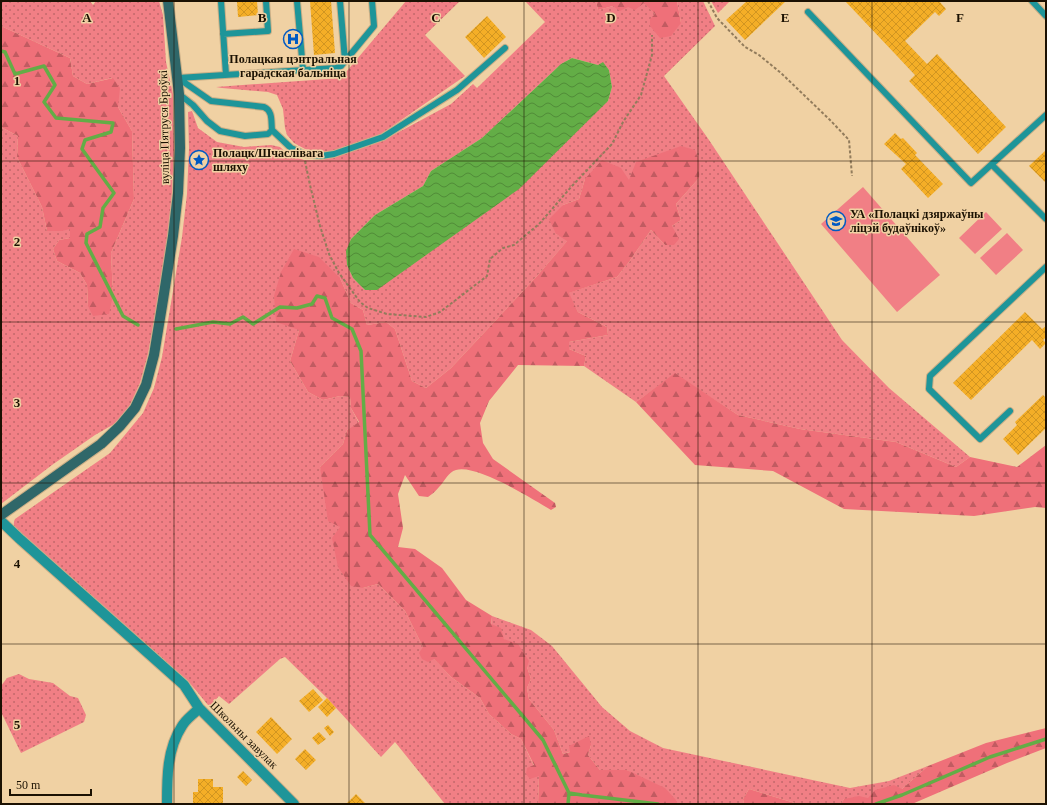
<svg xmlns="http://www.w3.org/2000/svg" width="1047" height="805" font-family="Georgia,serif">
	<defs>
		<pattern id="grass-dots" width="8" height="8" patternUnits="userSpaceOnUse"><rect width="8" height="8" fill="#f17f85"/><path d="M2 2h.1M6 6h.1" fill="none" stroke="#c2676b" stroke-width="1.8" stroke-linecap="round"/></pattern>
		<pattern id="forest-firs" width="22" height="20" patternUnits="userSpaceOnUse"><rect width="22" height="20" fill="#ef7079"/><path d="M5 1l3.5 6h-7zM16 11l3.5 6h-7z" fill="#c15b61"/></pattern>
		<pattern id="water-waves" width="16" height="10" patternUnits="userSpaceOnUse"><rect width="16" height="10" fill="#63ad46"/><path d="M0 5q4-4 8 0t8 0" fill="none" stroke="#518b38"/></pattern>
		<pattern id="building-cross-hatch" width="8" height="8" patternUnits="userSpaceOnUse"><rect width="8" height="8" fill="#f4ae27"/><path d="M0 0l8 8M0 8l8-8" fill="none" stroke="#d19521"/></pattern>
	</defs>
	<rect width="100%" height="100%" fill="#f0d1a3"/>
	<path fill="url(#grass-dots)" fill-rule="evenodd" d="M 1,1 L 90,1 L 93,5 L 96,1 L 159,1 L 163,15 L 166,62 L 173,94 L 174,148 L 172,193 L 168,235 L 158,299 L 148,354 L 140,383 L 130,405 L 116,423 L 95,435 L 52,465 L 1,504 L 1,127 L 18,136 L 17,157 L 42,207 L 47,231 L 70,228 L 70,238 L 59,240 L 53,249 L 57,261 L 80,273 L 87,285 L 88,306 L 113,295 L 111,253 L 134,199 L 132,131 L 118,107 L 112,78 L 87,84 L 73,76 L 70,58 L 1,26 Z
		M 406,1 L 460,1 L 425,35 L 465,76 L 381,134 L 333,151 L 321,152 L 305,149 L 294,143 L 287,135 L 285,128 L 283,109 L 277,95 L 268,92 L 222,88 L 216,87 L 341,78 Z
		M 527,1 L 596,1 L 598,10 L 613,6 L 628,6 L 644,2 L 655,14 L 681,23 L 677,1 L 703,1 L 715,26 L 664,76 L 709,140 L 842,340 L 889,388 L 970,457 L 956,467 L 896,442 L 800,429 L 738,415 L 675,374 L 636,402 L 584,366 L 586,356 L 569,349 L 569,342 L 608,335 L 607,327 L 578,312 L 568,293 L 617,277 L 629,262 L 651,230 L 665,245 L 672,226 L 681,220 L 676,204 L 699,178 L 629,181 L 585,179 L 579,199 L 563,205 L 556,234 L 568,240 L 537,276 L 451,368 L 426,388 L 412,381 L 395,329 L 386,322 L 367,325 L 363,310 L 351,303 L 340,278 L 299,330 L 290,361 L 308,392 L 323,400 L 340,396 L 350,397 L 351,408 L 359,423 L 347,430 L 343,444 L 320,467 L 340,527 L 363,588 L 378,584 L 405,611 L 423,647 L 451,677 L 480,698 L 489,714 L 511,734 L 521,739 L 539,776 L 538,804 L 445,804 L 395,742 L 381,757 L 327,698 L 285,657 L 280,659 L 229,704 L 219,696 L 211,705 L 208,705 L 188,681 L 117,621 L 15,529 C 14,525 13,523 15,519 L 110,453 L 143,413 L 154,388 L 162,357 L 182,237 L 187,194 L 189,148 L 188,112 L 192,111 L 198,128 L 217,142 L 244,147 L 271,145 L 280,147 L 289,155 L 304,160 L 321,160 L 334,157 L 384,140 L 451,104 L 473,84 L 477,88 L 545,22 L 526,2 ZM 572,58 L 598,65 L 603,63 L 609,70 L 612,87 L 608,101 L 365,290 L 353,278 L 347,265 L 351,239 L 375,215 L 423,186 L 431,171 L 482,138 L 561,64 Z
		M 711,1 L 730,1 L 718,13 Z
		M 492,616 L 531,630 L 552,646 L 602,707 L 630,731 L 663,748 L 850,788 L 889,781 L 928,766 L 902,789 L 868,799 L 844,799 L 841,804 L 798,804 L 749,789 L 743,799 L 744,804 L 677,804 L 677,801 L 627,770 L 600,770 L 588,755 L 591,745 L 563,754 L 554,730 L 529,699 L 527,688 L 531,679 L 527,667 L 504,639 L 491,625 Z
		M 19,674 L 29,679 L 53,683 L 70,696 L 78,698 L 86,715 L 84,722 L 21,753 L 1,712 L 1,686 L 7,678 Z"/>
	<path fill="url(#forest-firs)" d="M 596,1 L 677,1 L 681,23 L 671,36 L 660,38 L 650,26 L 650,19 L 655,14 L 644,3 L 635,10 L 628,7 L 620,11 L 613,6 L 598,10 Z
		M 1,26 L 70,58 L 73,76 L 87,84 L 113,78 L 120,88 L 118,107 L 132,131 L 134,199 L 111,253 L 113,295 L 109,314 L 93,316 L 88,306 L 87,285 L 80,273 L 57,261 L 53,249 L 59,240 L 70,238 L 70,229 L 62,231 L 47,231 L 42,207 L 17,157 L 18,136 L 1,127 Z
		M 681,146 L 695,150 L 700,164 L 699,178 L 676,204 L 681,220 L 672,226 L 679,239 L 674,245 L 665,245 L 651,230 L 629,262 L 617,277 L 569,293 L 578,312 L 607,327 L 608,335 L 569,342 L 569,349 L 586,356 L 584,366 L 518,365 L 489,401 L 480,423 L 483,443 L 493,459 L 555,503 L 556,507 L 551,510 C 532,499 477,464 456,470 C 448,472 445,481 439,487 C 436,491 432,494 428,497 L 419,496 L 405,475 L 398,494 L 403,528 L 398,547 L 415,549 L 442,568 L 466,600 L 492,616 L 491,624 L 501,628 L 504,639 L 518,644 L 529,661 L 527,667 L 531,679 L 527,688 L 529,699 L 554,730 L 563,754 L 570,752 L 569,746 L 589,736 L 591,745 L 588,755 L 600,770 L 627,770 L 665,788 L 677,801 L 677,804 L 538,804 L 539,776 L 530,779 L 526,774 L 527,768 L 534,765 L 521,739 L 511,734 L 489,714 L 480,698 L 451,677 L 434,659 L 428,662 L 422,659 L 419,653 L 423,647 L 405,611 L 378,584 L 363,588 L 351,586 L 338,567 L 332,538 L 340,527 L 328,521 L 320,467 L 343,444 L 347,430 L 359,422 L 351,408 L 350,397 L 340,396 L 323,400 L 308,392 L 290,361 L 299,330 L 276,322 L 274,296 L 281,272 L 294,249 L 319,257 L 340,278 L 351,303 L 363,310 L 367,325 L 386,322 L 395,329 L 412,381 L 426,388 L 451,368 L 537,276 L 567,241 L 556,234 L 549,219 L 563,205 L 579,199 L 585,179 L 602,160 L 621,168 L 629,180 L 636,162 Z
		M 675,373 L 738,415 L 800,429 L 896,442 L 956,467 L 970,457 L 1017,467 L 1046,445 L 1046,508 L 1035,507 L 974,516 L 844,509 L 773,471 L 695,465 L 636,402 Z
		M 1046,728 L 1046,748 L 1007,763 L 912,804 L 841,804 L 844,799 L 859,796 L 868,798 L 875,790 L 894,785 L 902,789 L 928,766 L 986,743 Z
		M 749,789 L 798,804 L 744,804 L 743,799 Z"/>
	<path fill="#f17f85" d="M 863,187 L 940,275 L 897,312 L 821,224 Z
		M 986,212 L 1002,229 L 975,254 L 959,238 Z
		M 1007,233 L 1023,250 L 996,275 L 980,258 Z"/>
	<path fill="url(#water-waves)" d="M 572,58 L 598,65 L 603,62 L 609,70 L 612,87 L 608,101 L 519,189 L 377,290 L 365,290 L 353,278 L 347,265 L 346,251 L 351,239 L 375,215 L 423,186 L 431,171 L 482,138 L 561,64 Z"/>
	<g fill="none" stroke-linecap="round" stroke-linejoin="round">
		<path stroke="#63ad46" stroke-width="3.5" d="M 1,51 L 5,52 L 15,74 L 44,66 L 55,85 L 44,102 L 56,118 L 113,123 L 111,132 L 85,140 L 82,149 L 114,193 L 103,208 L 100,227 L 87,234 L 86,243 L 123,316 L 138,325
			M 176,329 L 213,322 L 230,324 L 243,317 L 253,324 L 280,307 L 297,308 L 312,304 L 317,296 L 325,298 L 332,318 L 352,329 L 361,351 L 370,535 L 543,740 L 569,793 L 568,804
			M 569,793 L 582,795 L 658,804
			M 876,804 L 902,795 L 990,757 L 1046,739"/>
	</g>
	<path fill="url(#building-cross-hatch)" d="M 237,1 L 257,1 L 258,15 L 238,17 Z
		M 310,1 L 331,1 L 335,53 L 314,55 Z
		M 747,1 L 786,1 L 745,40 L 726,20 Z
		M 845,1 L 939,1 L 946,9 L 939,16 L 935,12 L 905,41 L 927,64 L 937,54 L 1006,127 L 978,154 L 909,81 L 915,75 Z
		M 487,16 L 506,37 L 484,58 L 465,37 Z
		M 895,133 L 901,139 L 903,138 L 917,153 L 915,155 L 943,184 L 928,198 L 901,169 L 906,164 L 884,144 Z
		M 1046,150 L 1046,183 L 1029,166 Z
		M 1025,312 L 1042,329 L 1046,326 L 1046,337 L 1043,340 L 1046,343 L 1040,349 L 1032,340 L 971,400 L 953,383 Z
		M 1043,395 L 1046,398 L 1046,428 L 1018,455 L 1003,439 L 1017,425 L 1015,422 Z
		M 313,689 L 323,700 L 309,712 L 299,701 Z
		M 327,698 L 336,708 L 327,717 L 318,707 Z
		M 271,717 L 292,739 L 277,754 L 256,732 Z
		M 328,725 L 334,732 L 330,736 L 324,728 Z
		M 319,732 L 326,739 L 318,745 L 312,738 Z
		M 305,749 L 316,760 L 306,770 L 295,759 Z
		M 243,771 L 252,780 L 246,786 L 237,777 Z
		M 198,779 L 213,779 L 213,787 L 223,787 L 223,804 L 193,804 L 193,792 L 198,792 Z
		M 356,794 L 366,804 L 346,804 Z"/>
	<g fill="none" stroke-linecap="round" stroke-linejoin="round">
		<g stroke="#caae86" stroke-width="8">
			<path id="service" d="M 221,1 L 226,75
				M 297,1 L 303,70
				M 340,1 L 345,61
				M 1032,1 L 1046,16
				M 808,12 L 971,183 L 1046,115
				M 223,34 L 268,31 L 266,1
				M 178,78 L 336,68 L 341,66 L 374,26 L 372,1
				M 178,78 L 211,101 L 264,107 C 273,111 271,121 272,130 L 268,134 L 245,136 L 220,131 L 207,121 L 193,105 L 179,94
				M 272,130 L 291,148 L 304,154 L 321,156 L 334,154 L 383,137 L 457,90 L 505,48
				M 992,165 L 1046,219
				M 1010,411 L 980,439 L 929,389 L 930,376 L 1046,267"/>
		</g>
		<g stroke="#caae86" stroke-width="12">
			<path id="minor" d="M 1,521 L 21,540 L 184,685 L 199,708 L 294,804
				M 167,804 C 167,777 167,749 182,726 C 186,719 194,714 199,708"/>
		</g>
		<g stroke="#caae86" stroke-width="12">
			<path id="secondary" d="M 1,515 L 101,444 L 120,426 L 135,408 L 146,385 L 154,355 L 163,300 L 173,236 L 178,193 L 180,148 L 179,94 L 168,1"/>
		</g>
		<path stroke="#927c5c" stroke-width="2" stroke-dasharray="3 2" stroke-linecap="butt" d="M 708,1 L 717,18 L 745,47 L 759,55 L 781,73 L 830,120 L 849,140 L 852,176
			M 305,161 L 310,185 L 320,226 L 329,254 L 339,273 L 360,302 L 368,308 L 387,314 L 426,317 L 440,312 L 487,276 L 490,259 L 503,248 L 514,245 L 539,224 L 572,186 L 612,144 L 623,122 L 641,95 L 652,55 L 652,35"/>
		<use href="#service" stroke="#1e9599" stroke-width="6"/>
		<use href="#minor" stroke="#1e9599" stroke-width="10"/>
		<use href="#secondary" stroke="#2f6769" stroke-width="10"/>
	</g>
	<path fill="none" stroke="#1b1102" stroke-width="1" stroke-opacity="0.55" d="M 174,1 L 174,804M 349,1 L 349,804M 524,1 L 524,804M 698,1 L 698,804M 872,1 L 872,804M 1,161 L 1046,161M 1,322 L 1046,322M 1,483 L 1046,483M 1,644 L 1046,644"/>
	<defs>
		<g id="hospital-ring" transform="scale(1)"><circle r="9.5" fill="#f0d1a3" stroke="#005ac3" stroke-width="1.5"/><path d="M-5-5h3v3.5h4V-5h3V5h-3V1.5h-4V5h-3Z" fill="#005ac3"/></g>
		<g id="sight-ring" transform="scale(1)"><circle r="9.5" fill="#f0d1a3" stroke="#005ac3" stroke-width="1.5"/><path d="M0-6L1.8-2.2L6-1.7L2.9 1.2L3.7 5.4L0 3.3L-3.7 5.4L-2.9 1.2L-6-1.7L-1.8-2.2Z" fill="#005ac3"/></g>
		<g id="university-ring" transform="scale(1)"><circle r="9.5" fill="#f0d1a3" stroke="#005ac3" stroke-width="1.5"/><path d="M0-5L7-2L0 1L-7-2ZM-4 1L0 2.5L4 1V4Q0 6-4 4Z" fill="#005ac3"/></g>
	</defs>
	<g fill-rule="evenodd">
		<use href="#hospital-ring" x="293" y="39"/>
		<use href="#sight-ring" x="199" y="160"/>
		<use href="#university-ring" x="836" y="221"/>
	</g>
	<g text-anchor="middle" stroke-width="3" stroke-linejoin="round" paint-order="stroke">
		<g font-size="12" font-weight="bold" fill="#1b1102" stroke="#f0d1a3" text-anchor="start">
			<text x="293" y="63" text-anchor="middle">Полацкая цэнтральная<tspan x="293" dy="14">гарадская бальніца</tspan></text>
			<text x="213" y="157">Полацк/Шчаслівага<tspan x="213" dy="14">шляху</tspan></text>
			<text x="850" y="218">УА «Полацкі дзяржаўны<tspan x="850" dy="14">ліцэй будаўнікоў»</tspan></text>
		</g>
		<g font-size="12" fill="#1b1102" stroke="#f0d1a3">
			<text transform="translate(164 127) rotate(-91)" y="4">вуліца Пятруся Броўкі</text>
			<text transform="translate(244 735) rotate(45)" y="4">Школьны завулак</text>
		</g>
	</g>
	<g font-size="13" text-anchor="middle" font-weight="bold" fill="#1b1102" stroke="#f0d1a3" stroke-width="3" stroke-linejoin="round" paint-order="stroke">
		<text x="87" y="22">A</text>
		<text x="262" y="22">B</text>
		<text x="436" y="22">C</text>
		<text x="611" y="22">D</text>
		<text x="785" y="22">E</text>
		<text x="960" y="22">F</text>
		<text x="17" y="85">1</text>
		<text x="17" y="246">2</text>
		<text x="17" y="407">3</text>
		<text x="17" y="568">4</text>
		<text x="17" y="729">5</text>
	</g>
	<rect width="1047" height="805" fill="none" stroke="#1b1102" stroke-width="4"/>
	<path d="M10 789v6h81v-6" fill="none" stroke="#1b1102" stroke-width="2"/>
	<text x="16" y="789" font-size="12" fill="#1b1102" stroke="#f0d1a3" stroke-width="3" paint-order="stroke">50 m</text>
</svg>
